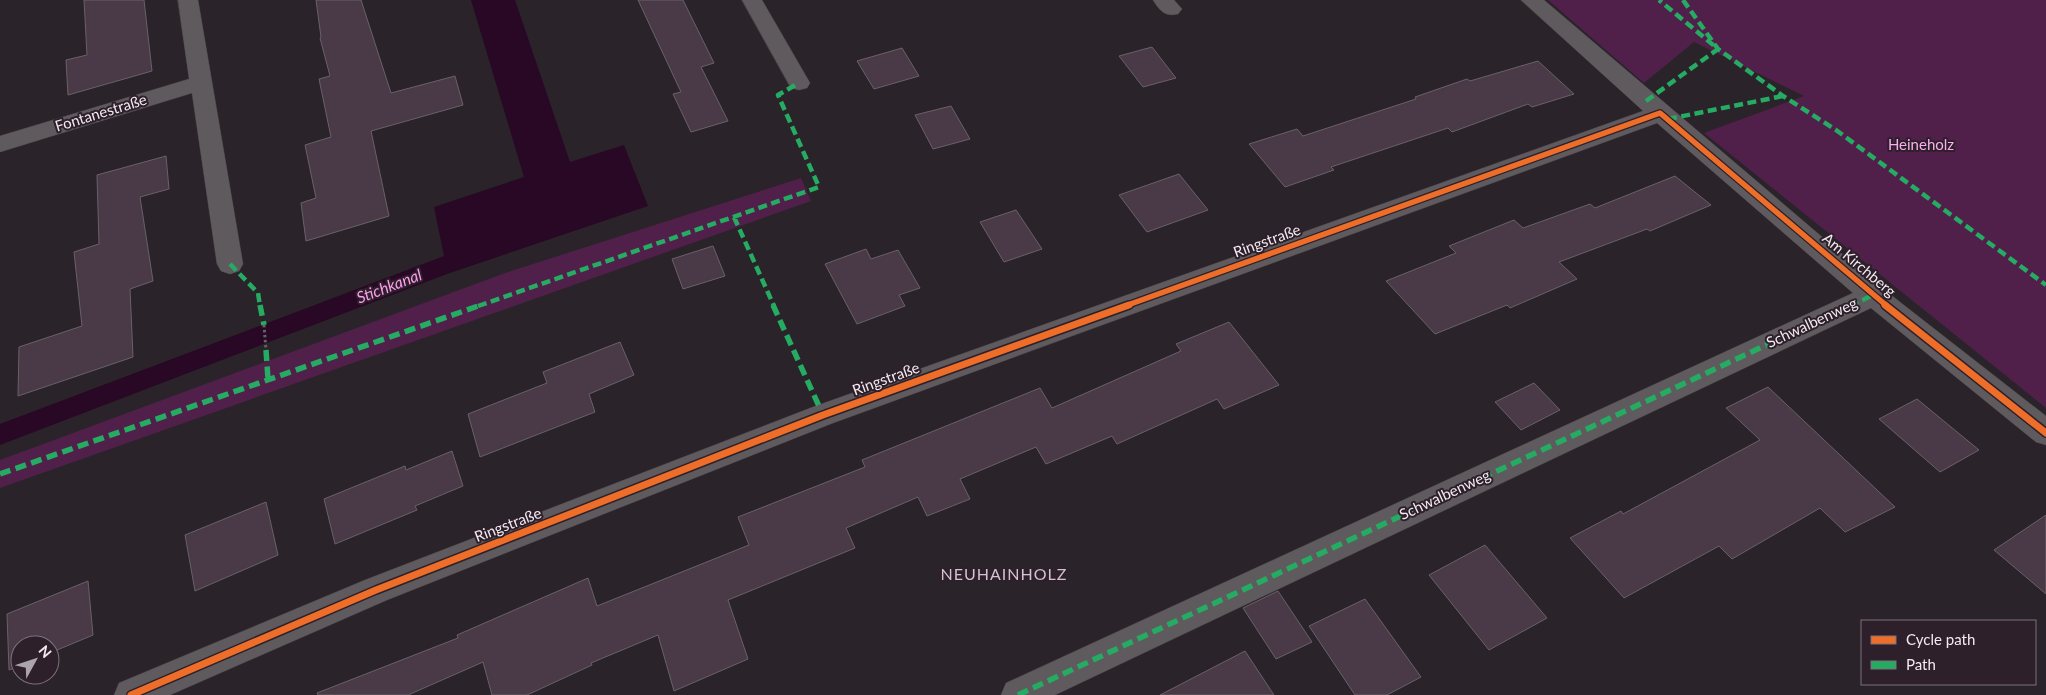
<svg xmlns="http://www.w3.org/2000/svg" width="2046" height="695" font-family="Lato,sans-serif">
	<rect width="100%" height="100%" fill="#2a2329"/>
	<path fill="#50204b" d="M 1548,0 L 2046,0 L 2046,408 L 1704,133 L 1804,96 L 1694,42 L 1644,83 Z
		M 801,178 L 811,201 L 0,488 L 0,460 L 505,273 Z"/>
	<path fill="#280825" d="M 471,0 L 515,0 L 570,162 L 624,145 L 648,206 L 447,274 L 0,445 L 0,424 L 444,256 L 434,207 L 524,177 Z"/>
	<path fill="#4a3a48" stroke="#686267" d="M 84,0 L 144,0 L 152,71 L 68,95 L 66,60 L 87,55 Z
		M 316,0 L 361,0 L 391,93 L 455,76 L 463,105 L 371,131 L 389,216 L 306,241 L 301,203 L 316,198 L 305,145 L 331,137 L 319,79 L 330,76 L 320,38 L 321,37 Z
		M 638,0 L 683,0 L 714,63 L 701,67 L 728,121 L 691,132 L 673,94 L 681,92 Z
		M 1152,47 L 1176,78 L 1143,87 L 1119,56 Z
		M 902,48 L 919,76 L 874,89 L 857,61 Z
		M 1538,61 L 1574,94 L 1532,107 L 1528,104 L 1452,132 L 1448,128 L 1331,167 L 1334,170 L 1285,187 L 1249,144 L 1297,129 L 1303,136 L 1416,99 L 1415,97 L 1467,79 L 1470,81 Z
		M 951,106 L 970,139 L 933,149 L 915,115 Z
		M 166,156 L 169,189 L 140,197 L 153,281 L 130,289 L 133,357 L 18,396 L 19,347 L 82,326 L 74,252 L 99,244 L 97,175 Z
		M 1179,174 L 1208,210 L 1147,232 L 1119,195 Z
		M 1675,176 L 1711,205 L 1650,231 L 1647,229 L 1559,262 L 1577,279 L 1510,308 L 1507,305 L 1435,334 L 1386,281 L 1456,253 L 1449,246 L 1514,220 L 1523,228 L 1590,204 L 1595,208 Z
		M 1016,210 L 1042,249 L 1004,262 L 980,222 Z
		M 713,246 L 725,276 L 683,289 L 672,259 Z
		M 866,249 L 871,259 L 898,250 L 920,288 L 899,295 L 905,306 L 857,324 L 825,264 Z
		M 1229,322 L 1279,385 L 1224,409 L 1217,399 L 1117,444 L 1112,436 L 1046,464 L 1036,447 L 960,479 L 970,499 L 927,516 L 918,497 L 846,528 L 855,548 L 728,600 L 748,659 L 674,691 L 658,635 L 591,663 L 592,665 L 527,695 L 492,695 L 483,662 L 408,695 L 318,695 L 317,693 L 458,638 L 457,635 L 588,578 L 597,606 L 749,545 L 738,517 L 865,467 L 862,460 L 1040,388 L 1052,408 L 1181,351 L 1176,344 Z
		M 620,342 L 634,375 L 589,394 L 595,412 L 480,457 L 468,414 L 547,383 L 543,372 Z
		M 1534,383 L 1560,410 L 1521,430 L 1495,402 Z
		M 1768,387 L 1895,507 L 1845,532 L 1820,508 L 1732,559 L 1719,546 L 1624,598 L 1570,538 L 1621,511 L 1623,514 L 1760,440 L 1726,408 Z
		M 1917,399 L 1979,450 L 1940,472 L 1879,419 Z
		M 452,451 L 463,486 L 415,506 L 417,510 L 335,544 L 324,499 L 405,466 L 406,470 Z
		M 266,502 L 278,555 L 195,591 L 185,535 Z
		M 2046,515 L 2046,594 L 1994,550 Z
		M 1485,545 L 1547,618 L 1489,650 L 1429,575 Z
		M 88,581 L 93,635 L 50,653 L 50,645 L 20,645 L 20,666 L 9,670 L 7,614 Z
		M 1278,591 L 1312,642 L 1276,659 L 1243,608 Z
		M 1365,599 L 1421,677 L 1387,695 L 1355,695 L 1309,626 Z
		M 1245,651 L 1274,695 L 1160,695 Z"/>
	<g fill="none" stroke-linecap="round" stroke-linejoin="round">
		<g stroke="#454044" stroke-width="1">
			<path id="minor" d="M 178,0 L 198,0 L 243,264 L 239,271 L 230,274 L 221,271 L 217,264 L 192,93 L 0,152 L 0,136 L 189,79 Z
				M 742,0 L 762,0 L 810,83 L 807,88 L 799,90 L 791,88 Z
				M 1153,0 L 1174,0 L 1182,9 L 1178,14 C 1165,17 1160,11 1153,0 Z
				M 1521,0 L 1544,0 L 1882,288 L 2046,416 L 2046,445 L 2036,442 L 1871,308 L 1055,695 L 1001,695 L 1006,683 L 1853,293 L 1657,123 L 833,423 L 387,600 L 170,695 L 114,695 L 119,683 L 365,580 L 813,407 L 1643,111 Z"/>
		</g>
		<path stroke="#666264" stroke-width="3" stroke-dasharray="2.5 2.5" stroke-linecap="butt" d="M 264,325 L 266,350"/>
		<use href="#minor" fill="#5f5a5e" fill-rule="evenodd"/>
		<path stroke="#26ab63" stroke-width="4.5" stroke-dasharray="9 4.5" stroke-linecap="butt" d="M 1683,0 L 1718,49 L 1783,96 L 1836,130 L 2046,285
			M 1646,101 L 1718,49 L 1659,0
			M 1668,119 L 1783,96
			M 734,217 L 774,306
			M 230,264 L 258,293 L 260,306
			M 478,306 L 819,187 L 778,95 L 799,83
			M 1850,306 L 1873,295"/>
		<path stroke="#26ab63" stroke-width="5.5" stroke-dasharray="11 5.5" stroke-linecap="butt" d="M 260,305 L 264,325
			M 773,305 L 823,415
			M 266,350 L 268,379
			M 0,474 L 481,305
			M 1018,695 L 1852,305"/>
		<g stroke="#2d202a" stroke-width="8">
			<path id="cycleway-far1" d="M 1125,306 L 1660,113 L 1887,306"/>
		</g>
		<g stroke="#2d202a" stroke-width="10">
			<path id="cycleway" d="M 1885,305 L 2046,433
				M 131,695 L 376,590 L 823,415 L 1129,305"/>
		</g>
		<use href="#cycleway-far1" stroke="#ee6e29" stroke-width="5.5"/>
		<use href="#cycleway" stroke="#ee6e29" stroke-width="7"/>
	</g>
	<g text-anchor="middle" stroke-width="4" stroke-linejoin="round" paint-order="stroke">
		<g font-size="15" fill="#f3eaf1" stroke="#2d202a">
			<text transform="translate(101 113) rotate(-17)" y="5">Fontanestraße</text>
			<text transform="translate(1267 241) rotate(-20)" y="5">Ringstraße</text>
			<text transform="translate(1859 265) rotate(40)" y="5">Am Kirchberg</text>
			<text transform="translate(1812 323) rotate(-25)" y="5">Schwalbenweg</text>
			<text transform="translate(886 379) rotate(-20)" y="5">Ringstraße</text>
			<text transform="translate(1445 495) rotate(-25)" y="5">Schwalbenweg</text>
			<text transform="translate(508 525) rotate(-21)" y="5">Ringstraße</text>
		</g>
		<g font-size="15" fill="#fbacee" stroke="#2d202a">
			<text x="1921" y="150">Heineholz</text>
		</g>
		<g font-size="16" font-style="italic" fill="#fe9bef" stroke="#2d202a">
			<text transform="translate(389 286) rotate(-21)" y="6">Stichkanal</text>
		</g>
		<g font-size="16" letter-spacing="1" fill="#d3c2d0" stroke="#2d202a">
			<text x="1004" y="580">NEUHAINHOLZ</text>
		</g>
	</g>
	<rect x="1861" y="620" width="175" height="65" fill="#2d202a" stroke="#7c717a"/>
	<rect x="1871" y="636" width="25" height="8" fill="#ee6e29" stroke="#7c717a"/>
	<text x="1906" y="645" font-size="15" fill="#f3eaf1">Cycle path</text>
	<rect x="1871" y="661" width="25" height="8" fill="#26ab63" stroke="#7c717a"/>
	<text x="1906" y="670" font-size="15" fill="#f3eaf1">Path</text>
	<g transform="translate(35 660) rotate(50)"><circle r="24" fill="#2d202a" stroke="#7c717a"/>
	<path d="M0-4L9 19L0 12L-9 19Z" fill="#ada4ab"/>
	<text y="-8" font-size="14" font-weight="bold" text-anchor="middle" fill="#f3eaf1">N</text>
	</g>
</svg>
